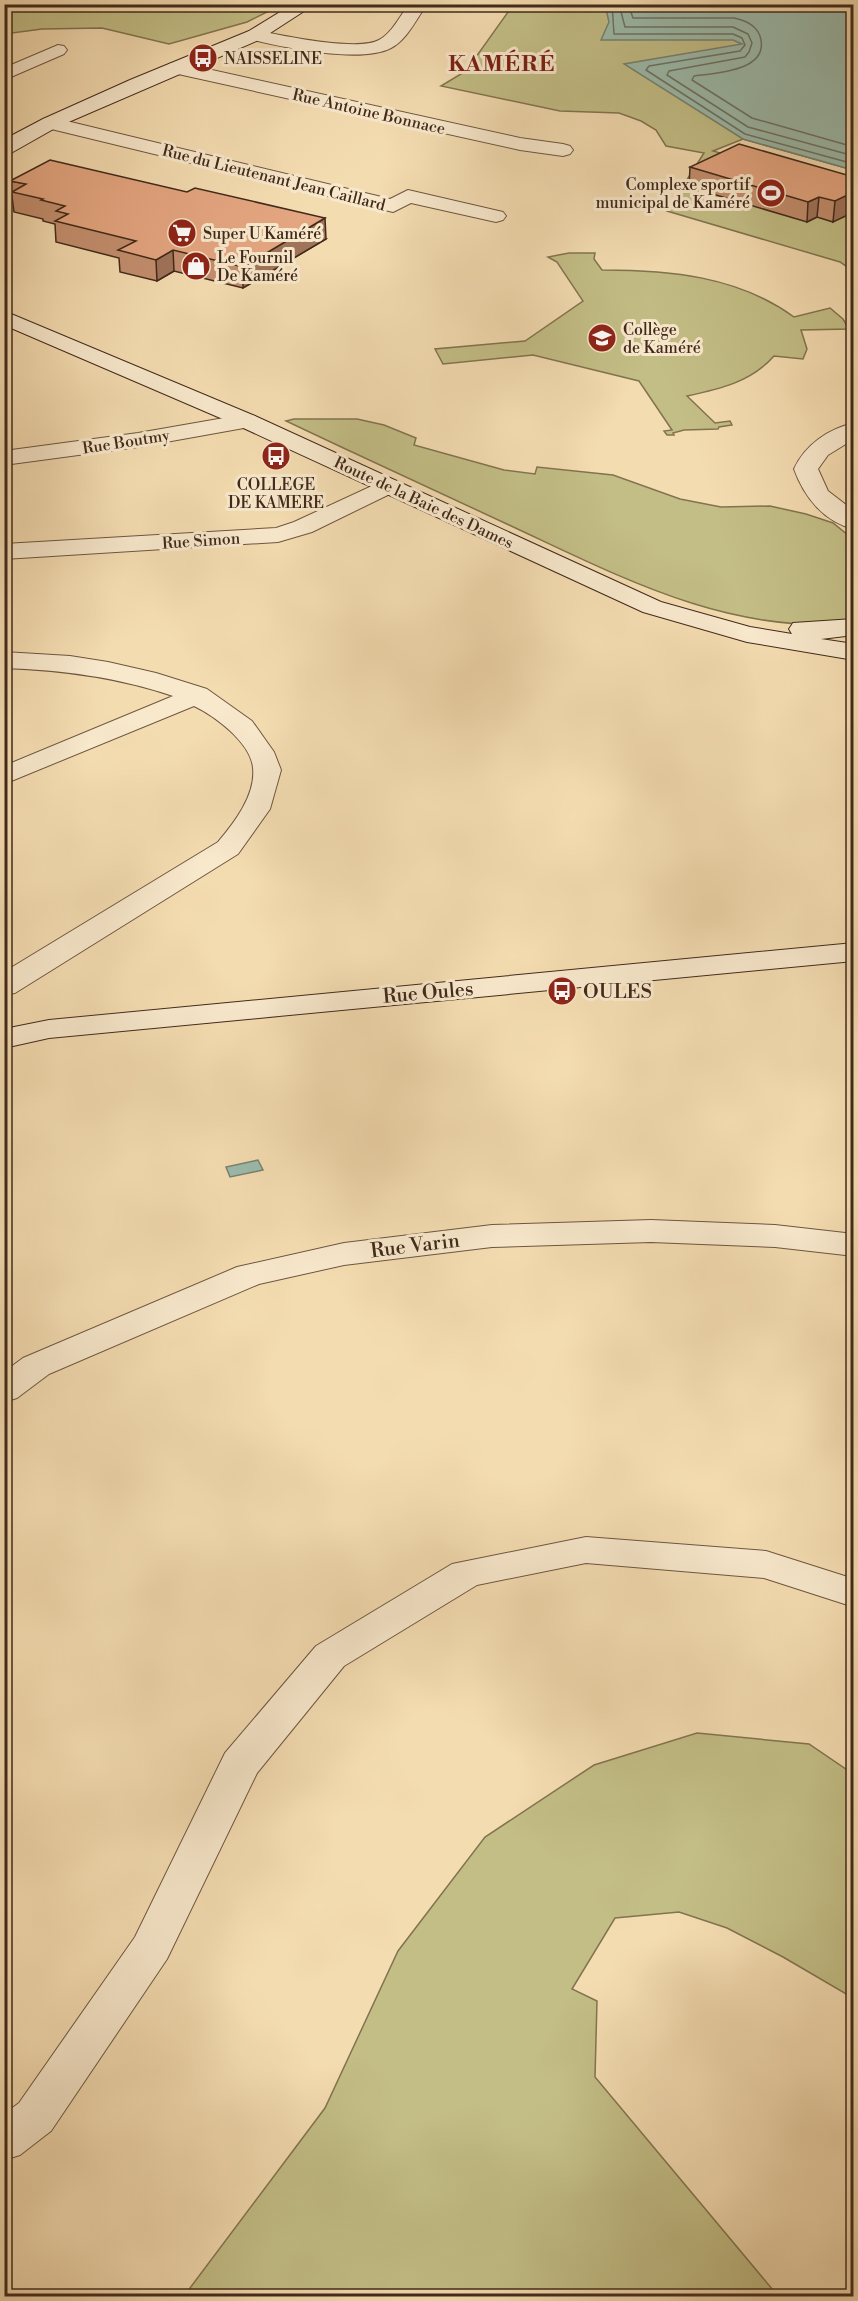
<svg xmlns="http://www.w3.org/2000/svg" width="858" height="2301" font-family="'Libre Bodoni',serif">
	<rect width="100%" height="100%" fill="#f4dcb1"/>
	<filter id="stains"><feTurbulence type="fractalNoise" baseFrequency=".00333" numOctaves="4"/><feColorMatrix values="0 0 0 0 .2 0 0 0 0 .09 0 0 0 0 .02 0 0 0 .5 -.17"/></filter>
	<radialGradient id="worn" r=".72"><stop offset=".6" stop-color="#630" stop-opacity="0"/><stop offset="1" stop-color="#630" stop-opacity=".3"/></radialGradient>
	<path fill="#c3be86" stroke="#827450" stroke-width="1.5" d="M 4,5 L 5,4 L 281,5 L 247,22 L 169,44 L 102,28 L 42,29 L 5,34 Z
		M 513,5 L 853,5 L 853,170 L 743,139 L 713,151 L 853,191 L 853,271 L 840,262 L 667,211 L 704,153 L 666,146 L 656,130 L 641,121 L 619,113 L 560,111 L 441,86 L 466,71 Z
		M 569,253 L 595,253 L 594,259 L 602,270 C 669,270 738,276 794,317 L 830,308 L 843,319 L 849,329 L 801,330 L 807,349 L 803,359 L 774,356 C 751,382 720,389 687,396 L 715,423 L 730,421 L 732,425 L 719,427 L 718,429 L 684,430 L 673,433 L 674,435 L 667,435 L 664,431 L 672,430 L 639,381 L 533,355 L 443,364 L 435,349 L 525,341 L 583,301 L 557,262 L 548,257 Z
		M 294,419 L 357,419 L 384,425 L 416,438 L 414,445 L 504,470 L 535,474 L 537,467 L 613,475 L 680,499 L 721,507 L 770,506 L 806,514 L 833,523 L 853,539 L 853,623 C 727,635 619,576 509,525 C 434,490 360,456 286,421 Z
		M 697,1733 L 809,1744 L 853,1774 L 853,1998 L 783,1957 L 727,1928 L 679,1912 L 615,1918 L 572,1989 L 597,2001 L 595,2077 L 778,2296 L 184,2296 L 325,2108 L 398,1951 L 485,1837 L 594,1765 Z"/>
	<path fill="#9cbcad" stroke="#788273" stroke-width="1.5" d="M 605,5 L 853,5 L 853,170 L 743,139 L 624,64 L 742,44 L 733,40 L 601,40 L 609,22 Z
		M 258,1160 L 263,1170 L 230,1177 L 226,1167 Z"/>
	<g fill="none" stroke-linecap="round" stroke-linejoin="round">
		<path stroke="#6e7364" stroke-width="1.5" d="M 612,4 L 614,34 L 733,34 L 742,38 L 745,45 L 740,51 L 649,66 L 646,70 L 745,134 L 854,164
			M 619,4 L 625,27 L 733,27 L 748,34 L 752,43 L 749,52 L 745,57 L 669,71 L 667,75 L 748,127 L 854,156
			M 628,4 L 633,18 L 734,18 C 744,20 756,25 760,36 C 771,71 716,73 694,76 L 692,80 L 752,118 L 854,147"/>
		<g stroke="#6e5640" stroke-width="2">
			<path id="street" d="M 409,4 L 427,4 C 417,18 407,40 391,48 C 361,64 282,47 249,39 L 246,35 L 249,31 L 255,30 C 280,35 357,52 379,40 C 392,33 400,16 409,4 Z
				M 58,45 L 64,46 L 67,50 L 64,54 L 4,80 L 4,68 Z
				M 176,62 L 520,138 L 563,144 L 570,146 L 573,150 L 570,154 L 563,156 L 520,150 L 169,72 L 167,68 L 169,64 Z
				M 50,117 L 390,199 L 408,190 L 503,212 L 506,216 L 503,220 L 496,222 L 411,203 L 393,212 L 43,127 L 40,123 L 43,119 Z
				M 247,414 L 255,416 L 259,421 L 255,426 L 138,447 L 4,465 L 4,451 L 138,433 Z
				M 854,423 L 854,439 L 828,455 L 818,469 L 828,491 L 854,511 L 854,529 C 824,522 804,497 794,469 C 805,445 828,429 854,423 Z
				M 387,479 L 396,481 L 399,486 L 396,491 L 312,532 L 278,542 L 4,559 L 4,544 L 276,528 L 294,522 Z
				M 4,652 L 70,656 L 108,662 L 156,673 L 207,689 L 252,721 L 274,752 L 281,770 L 270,809 L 238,854 L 15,993 L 4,995 L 4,972 L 218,842 C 234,823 256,795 253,768 C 251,743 215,716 194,706 L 4,784 L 4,766 L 173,696 C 117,677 62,670 4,668 Z
				M 651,1220 L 775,1225 L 854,1234 L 854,1256 L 775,1247 L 651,1242 L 492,1247 L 344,1265 L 259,1284 L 49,1374 L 17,1398 L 4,1402 L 4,1372 L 23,1358 L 237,1267 L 344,1243 L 492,1225 Z
				M 586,1537 L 766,1551 L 854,1579 L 854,1607 L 764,1578 L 586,1563 L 477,1585 L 344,1666 L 257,1773 L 167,1959 L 51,2131 L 20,2155 L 4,2160 L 4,2114 L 19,2103 L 135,1937 L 225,1753 L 316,1646 L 452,1564 Z"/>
		</g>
		<g stroke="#412a1b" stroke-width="2">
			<path id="secondary" d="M 293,4 L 315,4 L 261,39 L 57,127 L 4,157 L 5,139 L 43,119 L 130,80 L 249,31 Z
				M 4,311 L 255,416 L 661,602 L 750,627 L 792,634 L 789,629 L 793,623 L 854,619 L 854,635 L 821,639 L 854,644 L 854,660 L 747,642 L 643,612 L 239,426 L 4,325 Z
				M 854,943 L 854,961 L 49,1038 L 4,1048 L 4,1029 L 49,1020 Z"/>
		</g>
		<use href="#street" fill="#f8e8cc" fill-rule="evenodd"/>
		<use href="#secondary" fill="#f8e8cc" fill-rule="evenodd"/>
	</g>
	<path fill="#c48f6f" stroke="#412a1b" stroke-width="1.5" d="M 690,167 L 854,177 L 833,222 L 817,217 L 807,222 L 689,187 Z
		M 10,181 L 326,239 L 243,288 L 174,271 L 157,281 L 120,272 L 119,258 L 56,242 L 55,224 L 43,221 L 43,219 L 14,212 Z"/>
	<path fill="#a0745a" stroke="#412a1b" stroke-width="1.5" d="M 854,178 L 854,212 L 833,222 L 835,201 L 851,180 Z
		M 819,197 L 817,217 L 807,222 L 808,202 Z
		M 325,218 L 326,239 L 243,288 L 243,267 Z
		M 173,250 L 174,271 L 157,281 L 156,260 Z"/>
	<path fill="#e4a681" stroke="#412a1b" stroke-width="1.5" d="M 739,144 L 854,177 L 854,178 L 851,180 L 854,180 L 854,192 L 835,201 L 819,197 L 808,202 L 690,167 Z
		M 50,160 L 187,192 L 195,188 L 325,218 L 243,267 L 173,250 L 156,260 L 118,250 L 136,241 L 55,221 L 68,214 L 56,211 L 65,206 L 41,200 L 43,199 L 12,192 L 26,184 L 10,181 Z"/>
	<defs>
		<g id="bus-disc" transform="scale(1.5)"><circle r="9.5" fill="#8f2418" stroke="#f8e8cc"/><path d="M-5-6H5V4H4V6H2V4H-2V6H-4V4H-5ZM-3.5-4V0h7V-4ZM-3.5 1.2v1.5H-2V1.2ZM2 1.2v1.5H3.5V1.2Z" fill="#fff"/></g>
		<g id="stadium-disc" transform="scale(1.5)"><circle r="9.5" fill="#8f2418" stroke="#f8e8cc"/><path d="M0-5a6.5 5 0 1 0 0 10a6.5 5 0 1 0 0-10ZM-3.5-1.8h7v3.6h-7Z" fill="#fff"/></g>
		<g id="supermarket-disc" transform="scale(1.5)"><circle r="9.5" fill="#8f2418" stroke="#f8e8cc"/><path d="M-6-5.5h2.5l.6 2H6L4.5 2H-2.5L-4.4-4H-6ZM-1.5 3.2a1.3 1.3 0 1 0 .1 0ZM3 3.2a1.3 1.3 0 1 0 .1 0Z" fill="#fff"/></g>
		<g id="shop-disc" transform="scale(1.5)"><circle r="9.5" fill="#8f2418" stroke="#f8e8cc"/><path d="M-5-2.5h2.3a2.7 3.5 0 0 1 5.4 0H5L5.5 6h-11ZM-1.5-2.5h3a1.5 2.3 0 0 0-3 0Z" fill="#fff"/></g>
		<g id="school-disc" transform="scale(1.5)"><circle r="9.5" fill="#8f2418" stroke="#f8e8cc"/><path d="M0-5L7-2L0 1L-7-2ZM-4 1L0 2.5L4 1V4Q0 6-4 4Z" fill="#fff"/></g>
	</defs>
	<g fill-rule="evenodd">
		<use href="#bus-disc" x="203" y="58"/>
		<use href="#stadium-disc" x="771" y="193"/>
		<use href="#supermarket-disc" x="182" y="233"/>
		<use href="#shop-disc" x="196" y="266"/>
		<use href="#school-disc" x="602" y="338"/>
		<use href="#bus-disc" x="276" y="456"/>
		<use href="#bus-disc" x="562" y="991"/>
	</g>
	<g text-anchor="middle" stroke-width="6" stroke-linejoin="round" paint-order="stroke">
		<g font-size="16" fill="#412a1b" stroke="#f8e8cc" text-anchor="start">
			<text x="224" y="64">NAISSELINE</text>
			<text x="750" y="190" text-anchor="end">Complexe sportif<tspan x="750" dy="18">municipal de Kaméré</tspan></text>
			<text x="203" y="239">Super U Kaméré</text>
			<text x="217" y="263">Le Fournil<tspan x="217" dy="18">De Kaméré</tspan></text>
			<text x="623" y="335">Collège<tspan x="623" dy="18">de Kaméré</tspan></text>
			<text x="276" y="490" text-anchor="middle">COLLEGE<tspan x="276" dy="18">DE KAMERE</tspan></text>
		</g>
		<g font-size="16" fill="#412a1b" stroke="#f8e8cc">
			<text transform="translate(369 111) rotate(13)" y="6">Rue Antoine Bonnace</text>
			<text transform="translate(274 177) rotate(14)" y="6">Rue du Lieutenant Jean Caillard</text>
			<text transform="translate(126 441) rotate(-9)" y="6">Rue Boutmy</text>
			<text transform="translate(424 502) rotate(25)" y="6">Route de la Baie des Dames</text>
			<text transform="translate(201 540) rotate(-4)" y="6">Rue Simon</text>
		</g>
		<g font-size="20" fill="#412a1b" stroke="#f8e8cc" text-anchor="start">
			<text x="583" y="998">OULES</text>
		</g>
		<g font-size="20" fill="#412a1b" stroke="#f8e8cc">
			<text transform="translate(428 992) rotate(-5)" y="7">Rue Oules</text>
			<text transform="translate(415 1245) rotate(-7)" y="7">Rue Varin</text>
		</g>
		<g font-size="22" font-weight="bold" letter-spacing="1.5" fill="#7a1f14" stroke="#f8e8cc">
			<text x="502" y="71">KAMÉRÉ</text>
		</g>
	</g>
	<rect width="858" height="2301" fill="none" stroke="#f4dcb1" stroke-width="24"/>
	<rect x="6" y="6" width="846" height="2289" fill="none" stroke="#412a1b" stroke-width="3"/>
	<rect x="12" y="12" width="834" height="2277" fill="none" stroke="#412a1b" stroke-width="1.5"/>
	<rect width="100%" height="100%" filter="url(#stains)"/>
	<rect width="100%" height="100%" fill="url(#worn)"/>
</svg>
